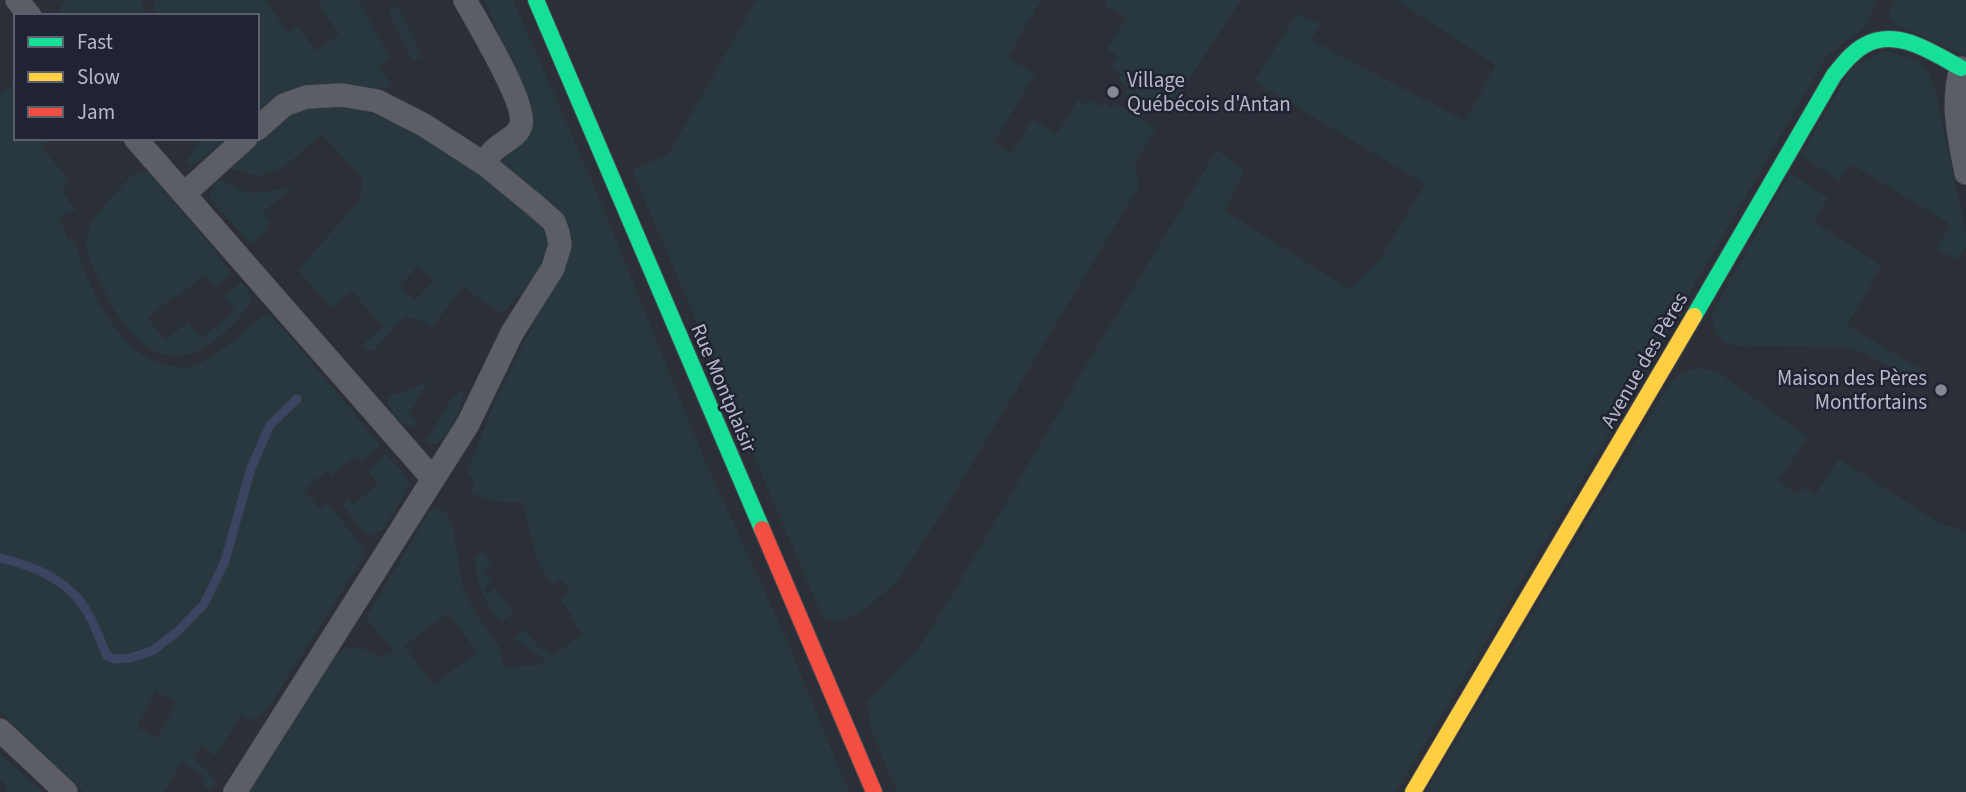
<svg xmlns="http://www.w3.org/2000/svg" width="1966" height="792" font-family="'Source Sans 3',sans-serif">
	<rect width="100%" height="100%" fill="#2b2f38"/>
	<path fill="#29383e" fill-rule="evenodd" d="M 66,0 L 142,0 L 144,16 L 58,16 L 61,6 Z
		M 155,0 L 266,0 L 288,32 L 298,26 L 316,51 L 339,34 L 318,4 L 324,0 L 358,0 L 390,58 L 379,67 L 393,87 L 387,88 L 329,86 L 287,91 L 257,117 L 257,16 L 154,16 Z
		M 485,0 L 513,0 L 594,186 L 706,463 L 785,636 L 849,792 L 249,792 L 285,737 L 331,660 C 348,641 361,646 381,657 L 394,651 L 366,618 L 429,512 L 437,508 L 447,513 L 453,527 L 462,586 L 478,617 L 500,648 L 504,668 L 543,664 L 547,661 L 513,638 L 525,629 L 542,652 L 547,649 L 552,656 L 582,634 L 570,617 L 572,615 L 560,599 L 570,591 L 560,579 L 552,585 L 538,563 L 523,503 L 493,501 L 471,493 L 474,482 L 467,471 L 496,399 L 536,319 L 565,255 L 501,167 L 498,157 L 521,140 L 533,121 ZM 448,613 L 477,652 L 434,685 L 404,646 Z
		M 756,0 L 1041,0 L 1008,57 L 1035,74 L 994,143 L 1012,153 L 1032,120 L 1057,134 L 1078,100 L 1087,105 L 1090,100 L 1101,107 L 1104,103 L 1113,109 L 1116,104 L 1156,128 L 1135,165 L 1139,186 L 952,497 L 897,582 L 859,614 L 833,622 L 823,618 L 632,170 L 668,155 Z
		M 1107,0 L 1241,0 L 1166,114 L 1124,92 L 1127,86 L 1118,80 L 1122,74 L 1110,67 L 1117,56 L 1107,49 L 1126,18 L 1104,5 Z
		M 1396,0 L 1878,0 L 1865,27 L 1826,57 L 1589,468 L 1396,792 L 897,792 L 871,730 L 867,702 L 920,646 L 952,595 L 1085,367 L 1217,150 L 1244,170 L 1225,211 L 1349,289 L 1380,259 L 1425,184 L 1254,81 L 1297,14 L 1320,24 L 1311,40 L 1465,121 L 1496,65 Z
		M 1895,0 L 1966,0 L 1966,56 L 1895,24 L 1889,19 L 1889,12 Z
		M 398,6 L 422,56 L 413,61 L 388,11 Z
		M 1883,51 C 1915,59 1924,56 1935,90 L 1966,234 L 1966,247 L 1957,260 L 1937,249 L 1950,224 L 1851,164 L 1839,181 L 1801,155 L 1851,69 Z
		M 16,82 L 16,138 L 53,138 L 42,148 L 69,180 L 64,184 L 67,187 L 62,191 L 76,210 L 59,217 L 68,239 L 74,239 C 87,283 115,352 165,365 C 176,368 190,369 201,363 C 213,356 226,346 237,338 C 248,329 257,316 271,314 L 380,445 L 361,463 L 355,456 L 332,475 L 327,471 L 304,490 L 320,509 L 328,503 L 363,547 L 365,555 L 272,702 L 260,717 L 248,720 L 241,716 L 216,756 L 201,746 L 193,759 L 206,769 L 216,782 L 211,791 L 201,783 L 205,776 L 182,762 L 164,792 L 84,792 L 0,712 L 0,94 ZM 155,691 L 176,702 L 157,738 L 137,727 Z
		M 338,102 L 391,119 L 457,157 L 517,202 L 549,230 L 552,251 L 530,283 L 502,313 L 492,308 L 463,286 L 432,328 L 421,321 L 405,316 L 375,349 L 366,351 L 362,345 L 383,327 L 352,291 L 331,308 L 298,270 L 360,200 L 362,179 L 322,134 L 285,166 L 259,176 L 228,168 L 298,107 ZM 417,267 L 434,280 L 415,301 L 399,286 Z
		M 201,138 L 231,138 L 188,168 L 187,161 Z
		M 140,172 L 148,172 L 218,254 L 231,274 L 216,287 L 204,275 L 176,298 L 174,296 L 147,318 L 165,340 L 188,322 L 202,338 L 235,310 L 223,296 L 241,283 L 248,289 L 252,299 C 244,314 230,328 216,339 C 161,384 122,331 100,282 C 94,269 84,251 87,236 C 90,216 118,191 131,176 Z
		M 1790,173 L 1828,198 L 1814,222 L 1882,266 L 1847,325 L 1921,370 L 1911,387 L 1892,368 L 1853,348 L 1728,345 C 1715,335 1713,331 1712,314 Z
		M 216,178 L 248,193 L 274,191 L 293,187 L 263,212 L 271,223 L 266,227 L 269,230 L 250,244 L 211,199 L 211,189 Z
		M 1700,368 L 1718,372 L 1808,437 L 1778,481 L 1798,494 L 1803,487 L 1815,495 L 1839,459 L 1940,523 L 1966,532 L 1966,792 L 1426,792 L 1671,381 L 1684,372 Z
		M 429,381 L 408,415 L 417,421 L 412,428 C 397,422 390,414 388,399 L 392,394 L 404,392 Z
		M 465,390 C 459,414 455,428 436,445 L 425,443 L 453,396 Z
		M 385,453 L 406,476 L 409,484 L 401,500 L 383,530 L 372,535 L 365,534 L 342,504 L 348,499 L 353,505 L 378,484 L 368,471 Z
		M 483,550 L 492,564 L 483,570 L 492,582 L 484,589 L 488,594 L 495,588 L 514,613 L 501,622 C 484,603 475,583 475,558 Z
		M 0,753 L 43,792 L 5,792 L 8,789 L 0,779 Z"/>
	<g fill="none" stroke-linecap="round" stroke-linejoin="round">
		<path stroke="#3b4460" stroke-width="9" d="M 0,558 C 35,566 72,582 89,615 C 96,628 101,642 107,656 L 115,659 L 130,658 L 152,651 L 178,631 L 204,604 L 225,561 L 251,468 L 270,425 L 297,399"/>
		<g stroke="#474a51" stroke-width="24">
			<path id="street" d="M 17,0 L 30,16
				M 465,0 C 477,22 527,104 521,125 C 517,139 497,143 490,155 C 488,158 487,162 486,165
				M 1966,71 L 1961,68 C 1951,106 1959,135 1966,173
				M 135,138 L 433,479
				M 184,194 L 246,138
				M 0,730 L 66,792
				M 235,792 L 468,424 L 512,333 L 553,268 L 560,245 L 558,233 L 554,222 L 536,206 L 486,165 L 424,125 L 377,101 L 342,95 L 306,97 L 284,105 L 257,129"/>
		</g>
		<g stroke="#474a51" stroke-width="18">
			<path id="fast" d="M 536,0 L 762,529
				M 1694,316 L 1834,75 C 1843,64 1852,52 1865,45 C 1897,27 1933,53 1961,68"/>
		</g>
		<g stroke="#474a51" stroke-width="18">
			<path id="slow" d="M 1413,792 L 1694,316"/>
		</g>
		<g stroke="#474a51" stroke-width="18">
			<path id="jam" d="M 762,529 L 874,792"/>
		</g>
		<use href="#street" stroke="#5b5e66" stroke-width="23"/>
		<use href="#fast" stroke="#16e098" stroke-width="16"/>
		<use href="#slow" stroke="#ffcf43" stroke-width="16"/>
		<use href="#jam" stroke="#f24e42" stroke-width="16"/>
	</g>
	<g fill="#858996" stroke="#1f2332" stroke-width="2.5">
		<circle cx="1113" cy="92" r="7"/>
		<circle cx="1941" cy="390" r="7"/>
	</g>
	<g text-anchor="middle" stroke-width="5" stroke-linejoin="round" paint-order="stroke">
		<g font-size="21" fill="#b6bac8" stroke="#1f2332" text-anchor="start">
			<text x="1127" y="87">Village<tspan x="1127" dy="24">Québécois d'Antan</tspan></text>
			<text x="1927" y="385" text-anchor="end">Maison des Pères<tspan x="1927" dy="24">Montfortains</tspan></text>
		</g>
		<g font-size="21" fill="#b6bac8" stroke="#1f2332">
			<text transform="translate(1644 360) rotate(-60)" y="7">Avenue des Pères</text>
			<text transform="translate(724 388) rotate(67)" y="7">Rue Montplaisir</text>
		</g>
	</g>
	<rect x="14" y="14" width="245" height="126" fill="#1f2332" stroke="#5b5f6e" stroke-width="2"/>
	<rect x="28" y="37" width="35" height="10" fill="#16e098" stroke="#5b5f6e" stroke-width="2"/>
	<text x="77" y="49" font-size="21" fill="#b6bac8">Fast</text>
	<rect x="28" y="72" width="35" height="10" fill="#ffcf43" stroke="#5b5f6e" stroke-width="2"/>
	<text x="77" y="84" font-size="21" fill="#b6bac8">Slow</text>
	<rect x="28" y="107" width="35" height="10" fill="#f24e42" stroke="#5b5f6e" stroke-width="2"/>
	<text x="77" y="119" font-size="21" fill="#b6bac8">Jam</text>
</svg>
